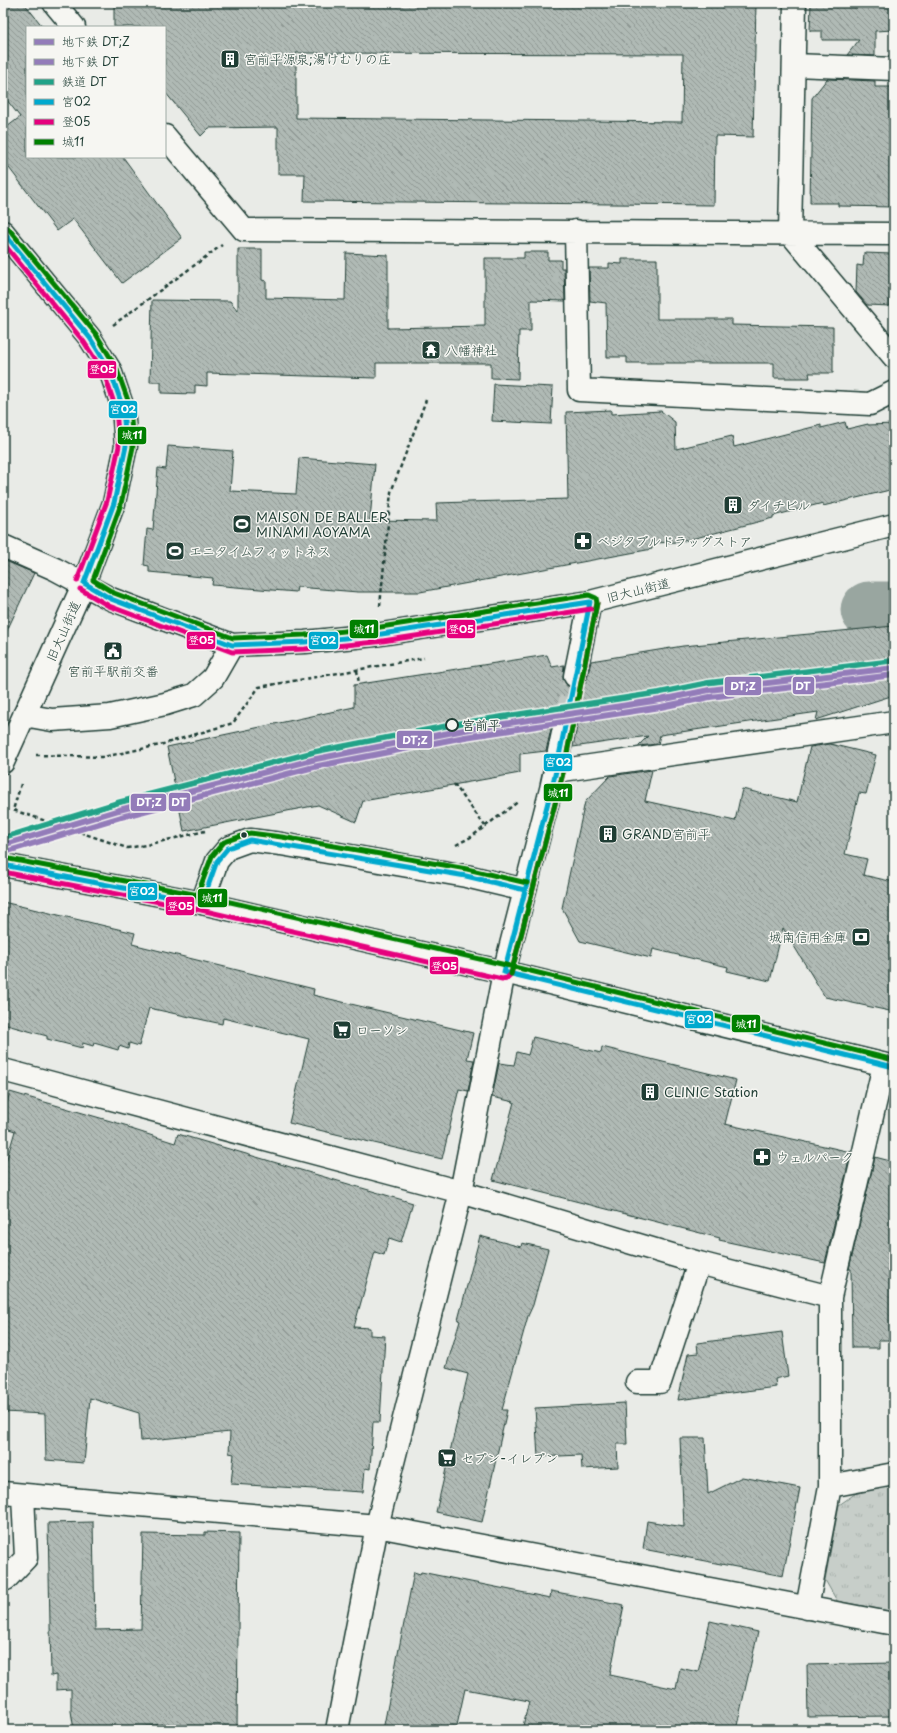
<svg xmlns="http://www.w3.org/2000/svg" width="897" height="1733" font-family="'Playpen Sans','Klee One',sans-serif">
	<defs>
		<pattern id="grass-tufts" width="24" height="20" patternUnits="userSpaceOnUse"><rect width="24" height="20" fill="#c7cec9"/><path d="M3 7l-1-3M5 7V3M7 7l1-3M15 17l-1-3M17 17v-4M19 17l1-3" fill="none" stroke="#aab2ad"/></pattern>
		<pattern id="building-back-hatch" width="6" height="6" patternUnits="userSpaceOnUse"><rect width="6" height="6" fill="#b0bab5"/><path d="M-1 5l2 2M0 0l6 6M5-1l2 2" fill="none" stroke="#8f9894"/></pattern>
	</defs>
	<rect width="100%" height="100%" fill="#e9ebe7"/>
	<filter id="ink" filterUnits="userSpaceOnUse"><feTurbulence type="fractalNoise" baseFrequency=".025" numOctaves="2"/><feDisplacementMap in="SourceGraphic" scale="8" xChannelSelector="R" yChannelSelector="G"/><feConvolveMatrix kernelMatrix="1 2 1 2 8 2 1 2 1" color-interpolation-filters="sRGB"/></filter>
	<g filter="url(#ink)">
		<path fill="url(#grass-tufts)" stroke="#73867e" d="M 894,1483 L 894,1612 L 837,1601 L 825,1580 L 839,1505 L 862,1489 Z"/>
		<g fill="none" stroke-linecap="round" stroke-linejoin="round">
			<path stroke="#99a6a0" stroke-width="57" d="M 869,610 L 894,610"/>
		</g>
		<path fill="url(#building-back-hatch)" stroke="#1f3d34" fill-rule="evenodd" d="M 3,3 L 24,3 L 43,27 L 27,27 L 27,157 L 123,157 L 182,238 L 122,283 L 73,219 L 57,231 L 3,160 L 3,130 L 20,117 L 3,95 Z
			M 114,3 L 756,3 L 753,137 L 715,136 L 714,205 L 304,201 L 305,174 L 278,174 L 278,127 L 209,128 L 201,136 L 165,92 L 165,27 L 114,27 ZM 296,53 L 683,54 L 682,122 L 296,118 Z
			M 811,3 L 894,3 L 894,30 L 875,31 L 875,56 L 847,55 L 859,40 L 822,40 L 822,31 L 810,31 Z
			M 827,79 L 875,81 L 875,87 L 894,87 L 894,207 L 838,206 L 838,203 L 810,203 L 812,98 Z
			M 238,249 L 262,249 L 262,280 L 266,281 L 266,298 L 345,300 L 346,253 L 388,255 L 388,328 L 485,326 L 485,258 L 524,258 L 524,252 L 548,252 L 548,260 L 561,260 L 561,268 L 564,268 L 565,301 L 531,300 L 531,331 L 519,331 L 518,379 L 491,378 L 491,363 L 376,363 L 376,378 L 207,373 L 207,386 L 195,385 L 195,394 L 161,393 L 161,382 L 150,382 L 152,300 L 230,301 L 238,311 Z
			M 864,253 L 892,254 L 890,306 L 867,305 L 856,292 L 857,265 L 863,266 Z
			M 622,259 L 657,259 L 657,319 L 732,319 L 732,325 L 833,327 L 833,373 L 809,373 L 810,378 L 774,378 L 774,363 L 627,363 L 627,357 L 607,357 L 606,303 L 590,301 L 589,268 L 609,268 L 609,263 L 622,264 Z
			M 494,384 L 553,387 L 551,424 L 492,421 Z
			M 611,410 L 611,414 L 661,411 L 675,422 L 676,449 L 732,436 L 734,447 L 821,425 L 821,428 L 845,422 L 847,429 L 868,424 L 868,425 L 894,424 L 894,489 L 823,506 L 823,503 L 773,516 L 773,518 L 680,542 L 652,543 L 652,549 L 420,592 L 358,592 L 297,587 L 296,592 L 212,585 L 213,578 L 149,572 L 149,566 L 144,565 L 147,529 L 153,530 L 158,468 L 166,469 L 168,446 L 233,451 L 230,491 L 296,494 L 299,458 L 375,464 L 370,520 L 437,521 L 436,503 L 568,499 L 566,412 Z
			M 3,560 L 34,573 L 3,639 Z
			M 894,626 L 894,695 L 816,720 L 818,712 L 660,735 L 658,744 L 638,746 L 648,736 L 573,747 L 578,722 L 578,716 L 574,710 L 569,707 L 563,707 L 557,710 L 554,716 L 546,751 L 520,754 L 520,773 L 363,801 L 356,822 L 318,805 L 184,831 L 167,747 L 354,707 L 354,685 L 547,655 L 552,667 L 564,665 L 563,680 L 566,685 L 572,688 L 579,688 L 584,685 L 587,679 L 591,661 L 683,646 Z
			M 830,744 L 876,755 L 866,794 L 859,793 L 845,854 L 867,859 L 863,875 L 894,882 L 894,1012 L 825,997 L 783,928 L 770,981 L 727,971 L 728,967 L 653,949 L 651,958 L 580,941 L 562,908 L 585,802 L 610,776 L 652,770 L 645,801 L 735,821 L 742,789 L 797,802 L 810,747 Z
			M 3,902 L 135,933 L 132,944 L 314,989 L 313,995 L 473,1033 L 467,1059 L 474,1060 L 468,1091 L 459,1089 L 442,1159 L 289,1123 L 309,1039 L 223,1018 L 222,1024 L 149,1008 L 139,1046 L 129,1043 L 128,1049 L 119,1046 L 118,1050 L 94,1043 L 93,1046 L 83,1043 L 82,1048 L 47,1039 L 47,1036 L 3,1024 Z
			M 533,1037 L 601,1053 L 602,1047 L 736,1080 L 725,1124 L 851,1152 L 825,1263 L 719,1240 L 720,1238 L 493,1180 L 514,1102 L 492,1097 L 499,1063 L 514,1065 L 517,1052 L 528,1055 Z
			M 10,1092 L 128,1126 L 128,1128 L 175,1143 L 178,1134 L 413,1203 L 401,1242 L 389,1238 L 384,1255 L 375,1252 L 354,1327 L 370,1328 L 370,1335 L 385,1336 L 380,1422 L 373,1422 L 370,1469 L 365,1468 L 363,1492 L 231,1484 L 234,1454 L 229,1453 L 230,1432 L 141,1441 L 139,1413 L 90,1398 L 84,1463 L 46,1460 L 45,1414 L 3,1412 L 3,1172 L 15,1131 L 3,1127 L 3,1116 Z
			M 875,1157 L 894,1162 L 894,1340 L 879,1340 L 879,1348 L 852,1348 L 851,1269 L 849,1269 Z
			M 480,1236 L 521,1247 L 522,1243 L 548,1249 L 533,1305 L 528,1316 L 502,1410 L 507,1410 L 482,1522 L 436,1512 L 468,1374 L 446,1368 L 460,1321 L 458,1320 Z
			M 782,1332 L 788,1376 L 775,1379 L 776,1387 L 678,1400 L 688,1354 L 698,1353 L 697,1343 Z
			M 625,1403 L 627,1444 L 617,1444 L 618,1467 L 582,1469 L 581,1455 L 538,1457 L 535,1408 Z
			M 680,1438 L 705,1438 L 708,1494 L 742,1477 L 800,1488 L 783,1576 L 643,1549 L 647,1521 L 684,1527 Z
			M 93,1522 L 95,1630 L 141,1629 L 143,1534 L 205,1535 L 205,1532 L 239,1533 L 237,1730 L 163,1730 L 162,1724 L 127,1730 L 74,1730 L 71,1711 L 71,1689 L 56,1690 L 56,1675 L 51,1676 L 48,1523 Z
			M 414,1572 L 420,1574 L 421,1572 L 550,1598 L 551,1591 L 624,1605 L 610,1675 L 676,1689 L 680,1668 L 698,1672 L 710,1621 L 758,1632 L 736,1730 L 522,1730 L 529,1701 L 465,1689 L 456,1730 L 383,1730 Z
			M 892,1663 L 893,1716 L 808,1717 L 807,1665 Z"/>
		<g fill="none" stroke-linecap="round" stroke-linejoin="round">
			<path stroke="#c1c8c3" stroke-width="22" stroke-dasharray="22 11" stroke-linecap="butt" d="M 566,719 L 575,676"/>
			<g stroke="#1f3d34" stroke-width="25">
				<path id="minor" d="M 54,3 L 74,27
					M 795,3 L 790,233 L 894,357
					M 794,65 L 894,69
					M 165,136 L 244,230 L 894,234
					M 576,231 L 579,390 L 870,404 L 894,392
					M 3,232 L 90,338 L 110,370 L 123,408 L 126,446 L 114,503 L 84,583 L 3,762
					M 3,546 L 55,569 L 111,599 L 232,645 L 305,642 L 375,635 L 590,602 L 894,525
					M 575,676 L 590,602
					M 24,715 L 52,720 L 110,716 L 165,704 L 194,695 L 213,678 L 232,645
					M 556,771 L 894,722
					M 202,903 L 217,861 L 228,848 L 250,840 L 281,844 L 466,876 L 525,890
					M 3,1070 L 461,1192 L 699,1263 L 830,1297
					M 637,1382 L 660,1382 L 699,1263
					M 830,1486 L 894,1474
					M 3,1493 L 377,1526 L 894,1624
					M 3,1580 L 6,1579 L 26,1558 L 23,1495
					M 807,1608 L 830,1486 L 830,1297 L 884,1065
					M 337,1730 L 377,1526 L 461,1192 L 504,972 L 551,789 L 566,719"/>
			</g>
			<g stroke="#1f3d34" stroke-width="25">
				<path id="major" d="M 3,865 L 202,903 L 504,972 L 894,1067"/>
			</g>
			<path stroke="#1f3d34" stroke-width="2.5" stroke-dasharray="4 3" stroke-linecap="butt" d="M 113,325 L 222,245
				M 380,606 L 391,492 L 426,400
				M 357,670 L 359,684
				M 36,755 L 103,757 L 160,745 L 233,723 L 259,687 L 424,658
				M 21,784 L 13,810 L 127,848 L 146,845 L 205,831
				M 454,784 L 485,826
				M 456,845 L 471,837 L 519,801"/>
			<use href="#minor" stroke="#f6f6f2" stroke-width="22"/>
			<use href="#major" stroke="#f6f6f2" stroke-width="22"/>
			<g stroke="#f6f6f2" stroke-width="8">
				<path id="bus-1" d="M 3,232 L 90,338 L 110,370 L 123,408 L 126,446 L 114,503 L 84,583 L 111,599 L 232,645 L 305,642 L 375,635 L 590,602 L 556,771 L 504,972
					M 3,865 L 202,903 L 217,861 L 228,848 L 250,840 L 466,876 L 525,890
					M 504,972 L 894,1067"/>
			</g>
			<g stroke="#f6f6f2" stroke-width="8">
				<path id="bus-2" d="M 3,243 L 84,342 L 104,373 L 116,409 L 119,446 L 107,501 L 77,581
					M 80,589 L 109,606 L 232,652 L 305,649 L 376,642 L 591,609
					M 3,872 L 201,910 L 502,979 L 507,978 L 511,974 L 563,773 L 597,603"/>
			</g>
			<g stroke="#f6f6f2" stroke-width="8">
				<path id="bus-3" d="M 8,228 L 96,334 L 116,367 L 130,406 L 133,447 L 121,504 L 93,580 L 114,593 L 233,638 L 305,635 L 374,628 L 589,595 L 596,598 L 597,603 L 563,773 L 511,974
					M 4,858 L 204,896 L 506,965 L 894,1060
					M 195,901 L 212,856 L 224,842 L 250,833 L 282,837 L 467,869 L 527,883"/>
			</g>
			<use href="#bus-1" stroke="#00a9ce" stroke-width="5"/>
			<use href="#bus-2" stroke="#e5007d" stroke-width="5"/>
			<use href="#bus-3" stroke="#008000" stroke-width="5"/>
			<g stroke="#f6f6f2" stroke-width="9">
				<path id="rail-1" d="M 3,838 L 117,803 L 315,752 L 463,723 L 659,693 L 708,683 L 893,661"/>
			</g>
			<use href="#rail-1" stroke="#20a288" stroke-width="6"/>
			<g stroke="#f6f6f2" stroke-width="9">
				<path id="metro-1" d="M 3,845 L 119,810 L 316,759 L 464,730 L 660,700 L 709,690 L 894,668"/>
			</g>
			<g stroke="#f6f6f2" stroke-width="9">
				<path id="metro-2" d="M 5,852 L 121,817 L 318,766 L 465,737 L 661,707 L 710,697 L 894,675"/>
			</g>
			<use href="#metro-1" stroke="#937cb9" stroke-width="6"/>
			<use href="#metro-2" stroke="#937cb9" stroke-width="6"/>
		</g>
	</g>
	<defs>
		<g id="building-square" transform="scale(1)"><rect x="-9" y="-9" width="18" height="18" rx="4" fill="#1f3d34" stroke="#f6f6f2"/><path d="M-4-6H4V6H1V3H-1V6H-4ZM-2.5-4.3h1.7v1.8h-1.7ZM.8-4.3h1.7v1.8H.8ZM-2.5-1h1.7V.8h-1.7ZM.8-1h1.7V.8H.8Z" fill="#fff"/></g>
		<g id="temple-square" transform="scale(1)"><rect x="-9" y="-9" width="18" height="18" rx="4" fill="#1f3d34" stroke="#f6f6f2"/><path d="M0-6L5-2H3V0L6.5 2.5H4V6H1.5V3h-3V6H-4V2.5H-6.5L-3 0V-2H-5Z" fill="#fff"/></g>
		<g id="stadium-square" transform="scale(1)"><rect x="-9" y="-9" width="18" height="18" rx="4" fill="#1f3d34" stroke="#f6f6f2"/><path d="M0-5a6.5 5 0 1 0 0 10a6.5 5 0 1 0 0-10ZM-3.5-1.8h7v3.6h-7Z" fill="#fff"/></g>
		<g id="pharmacy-square" transform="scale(1)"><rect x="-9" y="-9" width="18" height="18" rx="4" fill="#1f3d34" stroke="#f6f6f2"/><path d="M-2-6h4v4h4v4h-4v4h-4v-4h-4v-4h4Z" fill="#fff"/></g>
		<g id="civic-square" transform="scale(1)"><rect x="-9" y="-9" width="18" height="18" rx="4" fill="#1f3d34" stroke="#f6f6f2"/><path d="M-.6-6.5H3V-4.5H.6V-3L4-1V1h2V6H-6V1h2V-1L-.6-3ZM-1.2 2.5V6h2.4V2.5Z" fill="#fff"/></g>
		<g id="bank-square" transform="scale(1)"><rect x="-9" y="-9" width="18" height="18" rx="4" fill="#1f3d34" stroke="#f6f6f2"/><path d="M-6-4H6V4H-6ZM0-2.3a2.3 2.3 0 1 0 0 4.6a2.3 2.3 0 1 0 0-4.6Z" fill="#fff"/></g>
		<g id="supermarket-square" transform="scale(1)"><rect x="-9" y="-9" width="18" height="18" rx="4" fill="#1f3d34" stroke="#f6f6f2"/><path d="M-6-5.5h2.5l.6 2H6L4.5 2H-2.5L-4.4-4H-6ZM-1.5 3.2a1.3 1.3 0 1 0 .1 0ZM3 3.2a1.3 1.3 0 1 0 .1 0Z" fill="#fff"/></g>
	</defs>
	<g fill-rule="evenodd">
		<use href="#building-square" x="230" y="59"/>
		<use href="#temple-square" x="431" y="350"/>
		<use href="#building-square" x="733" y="505"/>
		<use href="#stadium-square" x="242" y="524"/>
		<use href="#pharmacy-square" x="583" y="541"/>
		<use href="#stadium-square" x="175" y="551"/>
		<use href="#civic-square" x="113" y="651"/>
		<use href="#building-square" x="608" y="834"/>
		<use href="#bank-square" x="861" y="937"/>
		<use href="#supermarket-square" x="342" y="1030"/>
		<use href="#building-square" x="650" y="1092"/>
		<use href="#pharmacy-square" x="762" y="1157"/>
		<use href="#supermarket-square" x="447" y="1458"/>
	</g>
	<circle fill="#f6f6f2" stroke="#1f3d34" stroke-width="2" cx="452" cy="725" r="6"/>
	<circle fill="#1f3d34" stroke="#f6f6f2" stroke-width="1.5" cx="244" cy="835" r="3.5"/>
	<g text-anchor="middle" stroke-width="3" stroke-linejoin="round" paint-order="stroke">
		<g font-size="13" fill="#1f3d34" stroke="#f6f6f2" text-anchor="start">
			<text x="244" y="64">宮前平源泉;湯けむりの庄</text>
			<text x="445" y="355">八幡神社</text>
			<text x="747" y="510">ダイチビル</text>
			<text x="256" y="522">MAISON DE BALLER<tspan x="256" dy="15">MINAMI AOYAMA</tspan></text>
			<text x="597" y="546">ベジタブルドラッグストア</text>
			<text x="189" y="556">エニタイムフィットネス</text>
			<text x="113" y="676" text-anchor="middle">宮前平駅前交番</text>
			<text x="622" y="839">GRAND宮前平</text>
			<text x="847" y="942" text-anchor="end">城南信用金庫</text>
			<text x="356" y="1035">ローソン</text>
			<text x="664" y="1097">CLINIC Station</text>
			<text x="776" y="1162">ウェルパーク</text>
			<text x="461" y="1463">セブン-イレブン</text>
		</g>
		<g font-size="13" fill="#1f3d34" stroke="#f6f6f2">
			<text transform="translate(638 590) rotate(-14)" y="5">旧大山街道</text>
			<text transform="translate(63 631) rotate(-66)" y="5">旧大山街道</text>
		</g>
		<g font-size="13" font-weight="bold" fill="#1f3d34" stroke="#f6f6f2" text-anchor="start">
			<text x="462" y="730">宮前平</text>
		</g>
	</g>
	<g stroke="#f6f6f2" stroke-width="1.5">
		<rect x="87" y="360" width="30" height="19" rx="4" fill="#e5007d"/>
		<rect x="108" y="400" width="30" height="19" rx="4" fill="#00a9ce"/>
		<rect x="117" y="426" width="30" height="19" rx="4" fill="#008000"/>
		<rect x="446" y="619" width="30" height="20" rx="4" fill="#e5007d"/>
		<rect x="349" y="619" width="30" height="20" rx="4" fill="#008000"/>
		<rect x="308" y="631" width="31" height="19" rx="4" fill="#00a9ce"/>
		<rect x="186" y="631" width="30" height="19" rx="4" fill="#e5007d"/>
		<rect x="792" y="676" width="23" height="19" rx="4" fill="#937cb9"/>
		<rect x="724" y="676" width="38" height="20" rx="4" fill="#937cb9"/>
		<rect x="396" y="730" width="37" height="19" rx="4" fill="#937cb9"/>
		<rect x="543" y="753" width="30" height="19" rx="4" fill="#00a9ce"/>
		<rect x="543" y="783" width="30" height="19" rx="4" fill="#008000"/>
		<rect x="168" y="792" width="23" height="20" rx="4" fill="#937cb9"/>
		<rect x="130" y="793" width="37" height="19" rx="4" fill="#937cb9"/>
		<rect x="127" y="882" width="31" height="19" rx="4" fill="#00a9ce"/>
		<rect x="197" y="888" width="31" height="20" rx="4" fill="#008000"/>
		<rect x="165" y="896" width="30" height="20" rx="4" fill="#e5007d"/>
		<rect x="429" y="956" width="30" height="19" rx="4" fill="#e5007d"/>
		<rect x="684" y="1010" width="30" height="19" rx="4" fill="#00a9ce"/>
		<rect x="731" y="1014" width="30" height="19" rx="4" fill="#008000"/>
	</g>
	<g font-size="11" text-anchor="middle" font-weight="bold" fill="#fff">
		<text x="102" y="373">登05</text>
		<text x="123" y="413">宮02</text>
		<text x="132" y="439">城11</text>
		<text x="461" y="633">登05</text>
		<text x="364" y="633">城11</text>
		<text x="323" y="644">宮02</text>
		<text x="201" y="644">登05</text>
		<text x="803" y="690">DT</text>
		<text x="743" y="690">DT;Z</text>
		<text x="415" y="744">DT;Z</text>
		<text x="558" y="766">宮02</text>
		<text x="558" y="797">城11</text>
		<text x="179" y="806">DT</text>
		<text x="149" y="806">DT;Z</text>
		<text x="142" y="895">宮02</text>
		<text x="212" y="902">城11</text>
		<text x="180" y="910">登05</text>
		<text x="444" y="970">登05</text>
		<text x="699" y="1023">宮02</text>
		<text x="746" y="1028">城11</text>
	</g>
	<rect width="897" height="1733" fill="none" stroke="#f6f6f2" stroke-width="16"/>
	<rect x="8" y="8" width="881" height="1717" fill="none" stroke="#1f3d34" stroke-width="1.5" filter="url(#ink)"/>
	<rect x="26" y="26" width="140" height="132" fill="#f6f6f2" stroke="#a0aca6"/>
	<rect x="34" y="39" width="20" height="6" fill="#937cb9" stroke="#a0aca6"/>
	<text x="62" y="46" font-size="12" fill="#1f3d34">地下鉄 DT;Z</text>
	<rect x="34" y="59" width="20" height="6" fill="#937cb9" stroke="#a0aca6"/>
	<text x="62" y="66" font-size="12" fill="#1f3d34">地下鉄 DT</text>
	<rect x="34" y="79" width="20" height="6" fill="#20a288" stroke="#a0aca6"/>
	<text x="62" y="86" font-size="12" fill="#1f3d34">鉄道 DT</text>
	<rect x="34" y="99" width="20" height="6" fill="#00a9ce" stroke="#a0aca6"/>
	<text x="62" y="106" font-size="12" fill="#1f3d34">宮02</text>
	<rect x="34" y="119" width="20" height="6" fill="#e5007d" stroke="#a0aca6"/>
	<text x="62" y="126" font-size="12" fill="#1f3d34">登05</text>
	<rect x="34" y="139" width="20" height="6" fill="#008000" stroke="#a0aca6"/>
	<text x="62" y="146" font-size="12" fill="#1f3d34">城11</text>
</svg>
